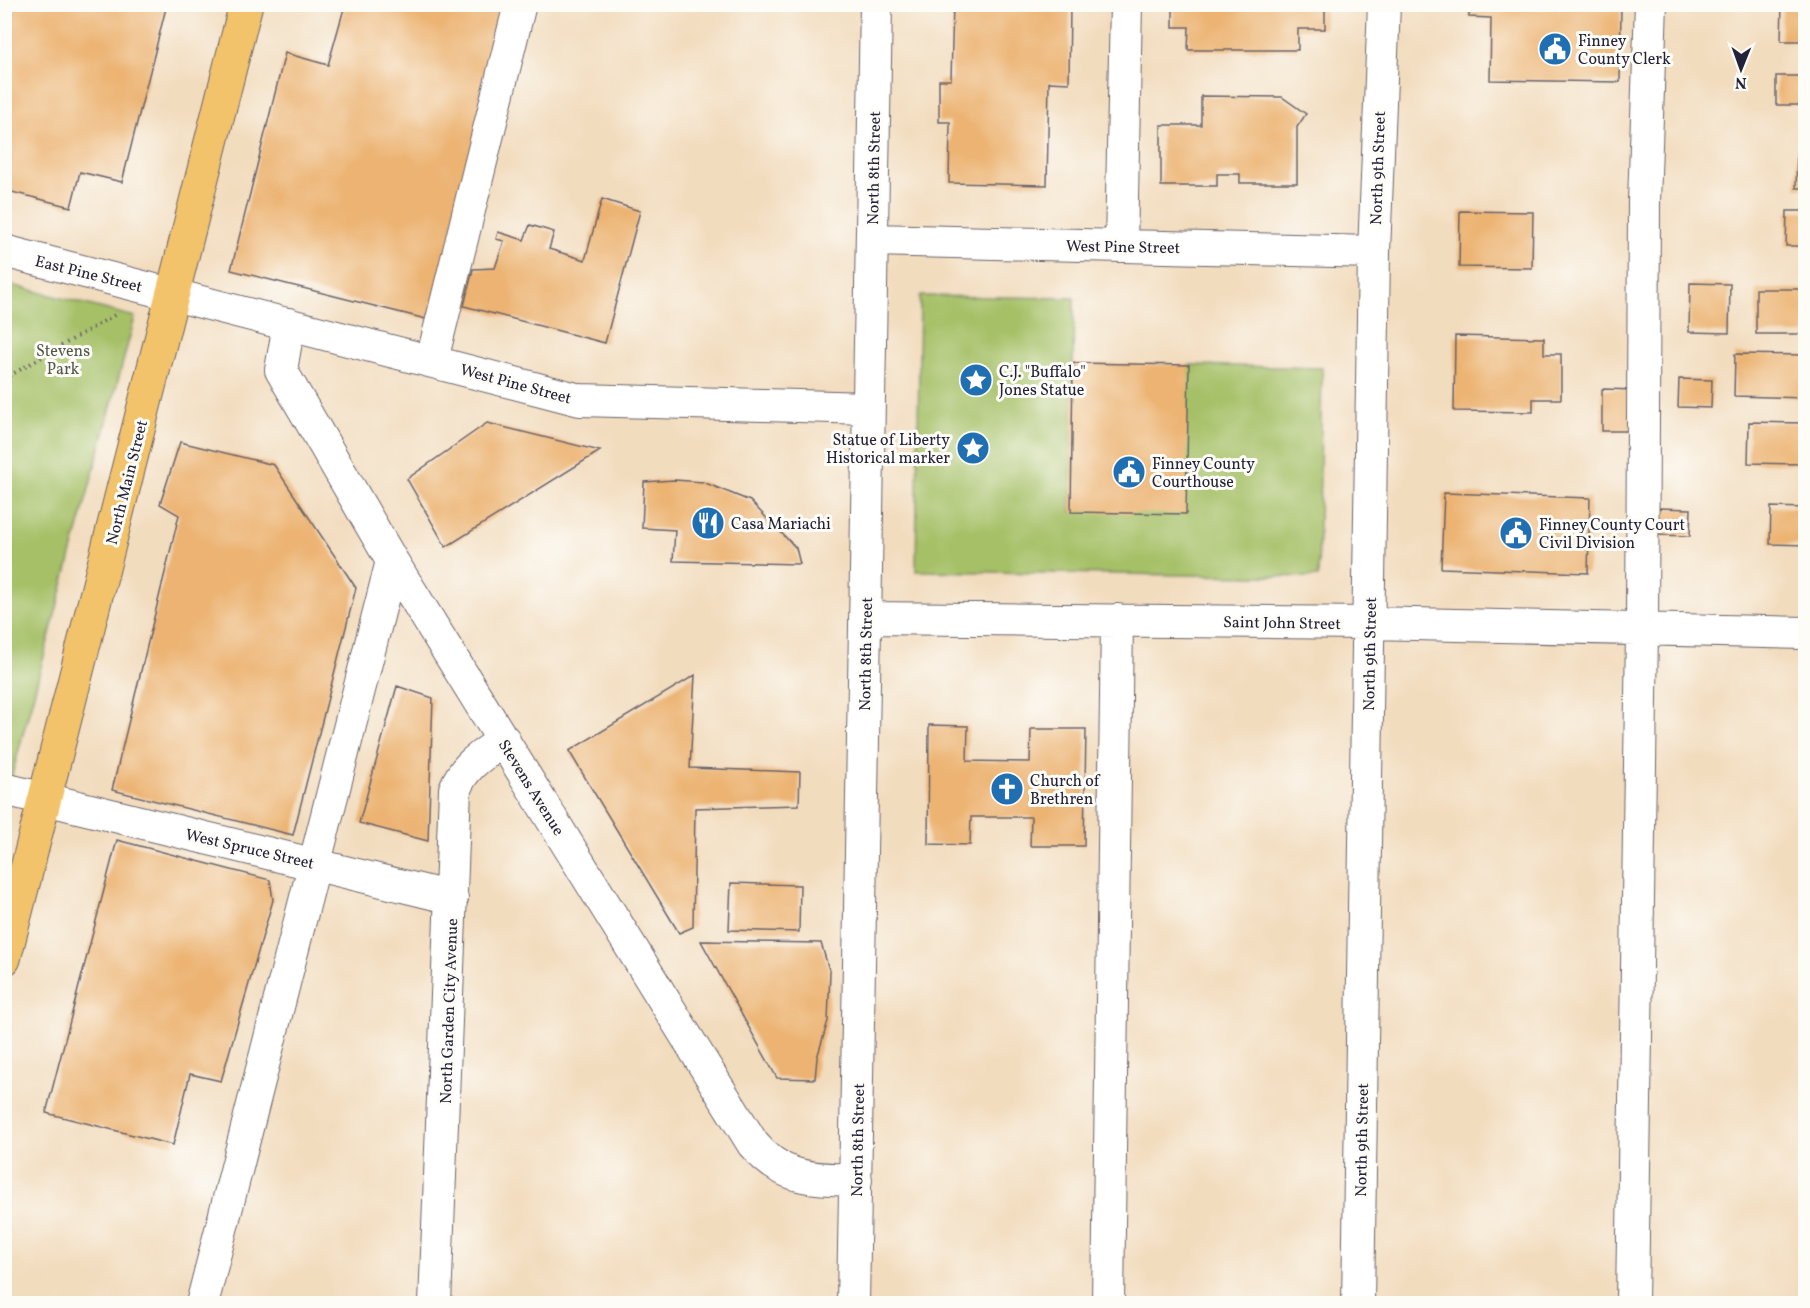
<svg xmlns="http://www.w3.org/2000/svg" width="1810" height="1308" font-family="Vollkorn,serif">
	<rect width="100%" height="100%" fill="#fdfcf7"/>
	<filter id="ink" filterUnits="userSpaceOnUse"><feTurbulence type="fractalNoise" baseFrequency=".0167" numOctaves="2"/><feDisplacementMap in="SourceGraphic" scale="12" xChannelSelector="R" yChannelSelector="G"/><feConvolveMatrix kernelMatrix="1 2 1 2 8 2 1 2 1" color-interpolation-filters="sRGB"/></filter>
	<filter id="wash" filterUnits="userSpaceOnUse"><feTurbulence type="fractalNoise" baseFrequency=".008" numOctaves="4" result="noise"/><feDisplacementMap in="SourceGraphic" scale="24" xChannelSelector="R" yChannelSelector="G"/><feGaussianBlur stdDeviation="1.35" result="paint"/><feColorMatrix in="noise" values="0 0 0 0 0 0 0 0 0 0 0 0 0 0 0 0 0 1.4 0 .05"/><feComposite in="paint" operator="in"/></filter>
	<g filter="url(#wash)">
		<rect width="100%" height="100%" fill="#f2dcbe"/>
		<path fill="#a5c066" stroke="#647150" stroke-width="1.5" d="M 4,283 L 135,317 L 12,775 L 4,773 Z
			M 920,296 L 1074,298 L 1071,512 L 1189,365 L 1322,368 L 1318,577 L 916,571 Z"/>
		<g id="blocks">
			<path fill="#ecb372" d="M 4,4 L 167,4 L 122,182 L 80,172 L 71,207 L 4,190 Z
				M 953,4 L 1070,4 L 1069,83 L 1049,82 L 1047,185 L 949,183 L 950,122 L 939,122 L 939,80 L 951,80 Z
				M 1173,4 L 1325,4 L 1325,29 L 1298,29 L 1298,50 L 1188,50 L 1189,27 L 1173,27 Z
				M 1782,4 L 1806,4 L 1806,41 L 1781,41 Z
				M 345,5 L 515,5 L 434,321 L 231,270 L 285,53 L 328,65 Z
				M 1469,5 L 1621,5 L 1620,82 L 1490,80 L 1491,18 L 1469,17 Z
				M 1776,76 L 1806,76 L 1806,111 L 1800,111 L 1800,105 L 1776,105 Z
				M 1201,96 L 1282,97 L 1306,114 L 1297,127 L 1297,183 L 1240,183 L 1240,174 L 1217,174 L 1217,186 L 1161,186 L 1161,125 L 1201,125 Z
				M 1797,152 L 1806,152 L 1806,188 L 1796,188 Z
				M 602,199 L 640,211 L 605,343 L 464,306 L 473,269 L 495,268 L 504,241 L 496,239 L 498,232 L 524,240 L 530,225 L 554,232 L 549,249 L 585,260 Z
				M 1460,211 L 1533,212 L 1532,268 L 1459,267 Z
				M 1787,211 L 1806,211 L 1806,246 L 1786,246 Z
				M 1690,283 L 1730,284 L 1729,333 L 1689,332 Z
				M 1756,289 L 1806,289 L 1806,334 L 1756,334 Z
				M 1455,336 L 1544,338 L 1544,354 L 1561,354 L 1561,399 L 1533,399 L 1533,412 L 1454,411 Z
				M 1735,354 L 1806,355 L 1806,398 L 1734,396 Z
				M 1073,363 L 1189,365 L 1186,514 L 1071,512 Z
				M 1679,379 L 1712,380 L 1711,408 L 1678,407 Z
				M 1602,389 L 1637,390 L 1636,431 L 1602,431 Z
				M 1749,422 L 1806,423 L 1806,464 L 1748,463 Z
				M 487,423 L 600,451 L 446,547 L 407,479 Z
				M 180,442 L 274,465 L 356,588 L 293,835 L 112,790 L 179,515 L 160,504 Z
				M 674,480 L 703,482 L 750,501 L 796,548 L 800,564 L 673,561 L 675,530 L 642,528 L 644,482 Z
				M 1444,493 L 1590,498 L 1588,573 L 1441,568 Z
				M 1771,507 L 1806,508 L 1806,545 L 1770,544 Z
				M 1657,508 L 1691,509 L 1690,536 L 1657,535 Z
				M 695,675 L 690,768 L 800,772 L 799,805 L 695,808 L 693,927 L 679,933 L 569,751 Z
				M 397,686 L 433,698 L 428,841 L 359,823 Z
				M 929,725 L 968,726 L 967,761 L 1030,762 L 1031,729 L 1086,729 L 1084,846 L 1030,846 L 1031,817 L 971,817 L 970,845 L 928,844 Z
				M 117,840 L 270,880 L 273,900 L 221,1081 L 190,1074 L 173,1145 L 46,1113 Z
				M 731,883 L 800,885 L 799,932 L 729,930 Z
				M 701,941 L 821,943 L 830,973 L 828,1021 L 817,1058 L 815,1079 L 777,1078 Z"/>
		</g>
	</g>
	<g filter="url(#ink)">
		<use href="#blocks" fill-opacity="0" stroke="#6b6369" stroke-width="1.5"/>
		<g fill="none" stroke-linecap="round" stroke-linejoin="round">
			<g stroke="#6b6369" stroke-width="34">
				<path id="minor" d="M 872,240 L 1374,252
					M 1121,246 L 1126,4
					M 4,251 L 580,400 L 868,408
					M 289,324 L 281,370 L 392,561 L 753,1144 C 784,1181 812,1178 856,1180
					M 432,360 L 520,4
					M 865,618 L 1370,623 L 1806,633
					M 4,789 L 452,898
					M 202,1304 L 392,561
					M 435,1304 L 455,789 C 464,765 484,754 504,740
					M 853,1304 L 876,4
					M 1108,1304 L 1117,620
					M 1358,1304 L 1374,252 L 1384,4
					M 1632,1304 L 1642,630 L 1644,202 L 1651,4"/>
			</g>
			<g stroke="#6b6369" stroke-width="35">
				<path id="major" d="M 4,959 L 246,4"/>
			</g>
			<path stroke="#6b6369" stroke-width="4" stroke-dasharray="1.5 4.5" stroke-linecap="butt" d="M 4,379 L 118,313"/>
			<use href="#minor" stroke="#fff" stroke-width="32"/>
			<use href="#major" stroke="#f2c36a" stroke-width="33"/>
		</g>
	</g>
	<defs>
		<g id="civic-disc" transform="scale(1.725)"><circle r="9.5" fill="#1f6fb2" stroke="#fdfcf7"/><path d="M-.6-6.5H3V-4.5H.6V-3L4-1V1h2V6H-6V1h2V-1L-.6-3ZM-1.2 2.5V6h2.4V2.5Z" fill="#fff"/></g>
		<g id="sight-disc" transform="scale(1.725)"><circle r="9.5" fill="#1f6fb2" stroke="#fdfcf7"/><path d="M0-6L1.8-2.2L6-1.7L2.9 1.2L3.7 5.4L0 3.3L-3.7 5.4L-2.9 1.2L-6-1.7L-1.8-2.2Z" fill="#fff"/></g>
		<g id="restaurant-disc" transform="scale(1.725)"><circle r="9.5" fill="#1f6fb2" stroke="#fdfcf7"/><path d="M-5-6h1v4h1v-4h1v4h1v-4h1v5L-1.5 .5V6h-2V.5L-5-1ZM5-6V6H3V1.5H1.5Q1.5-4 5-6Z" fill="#fff"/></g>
		<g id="church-disc" transform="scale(1.725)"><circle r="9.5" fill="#1f6fb2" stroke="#fdfcf7"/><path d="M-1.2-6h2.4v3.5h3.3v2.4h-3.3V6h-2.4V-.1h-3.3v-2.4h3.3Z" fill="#fff"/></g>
	</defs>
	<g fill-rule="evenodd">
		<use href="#civic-disc" x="1555" y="49"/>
		<use href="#sight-disc" x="976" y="380"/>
		<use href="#sight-disc" x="973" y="448"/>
		<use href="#civic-disc" x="1129" y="472"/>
		<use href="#restaurant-disc" x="708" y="523"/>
		<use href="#civic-disc" x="1516" y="533"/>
		<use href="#church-disc" x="1007" y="789"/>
	</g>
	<g text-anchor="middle" stroke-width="6" stroke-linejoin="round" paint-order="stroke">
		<g font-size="16" fill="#22223b" stroke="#fdfcf7" text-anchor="start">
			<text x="1578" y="46">Finney<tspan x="1578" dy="18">County Clerk</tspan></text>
			<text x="999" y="377">C.J. "Buffalo"<tspan x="999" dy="18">Jones Statue</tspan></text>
			<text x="950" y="445" text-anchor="end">Statue of Liberty<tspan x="950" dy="18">Historical marker</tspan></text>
			<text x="1152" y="469">Finney County<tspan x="1152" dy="18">Courthouse</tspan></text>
			<text x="731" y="529">Casa Mariachi</text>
			<text x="1539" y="530">Finney County Court<tspan x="1539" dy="18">Civil Division</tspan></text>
			<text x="1030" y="786">Church of<tspan x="1030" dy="18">Brethren</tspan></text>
		</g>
		<g font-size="16" fill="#22223b" stroke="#fdfcf7">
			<text transform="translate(873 168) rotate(-89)" y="6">North 8th Street</text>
			<text transform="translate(1377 168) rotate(-88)" y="6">North 9th Street</text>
			<text transform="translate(1123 246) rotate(1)" y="6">West Pine Street</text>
			<text transform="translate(89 273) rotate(14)" y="6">East Pine Street</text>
			<text transform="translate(516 383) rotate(15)" y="6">West Pine Street</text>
			<text transform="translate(126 482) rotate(-76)" y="6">North Main Street</text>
			<text transform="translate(1282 622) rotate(1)" y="6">Saint John Street</text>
			<text transform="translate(865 654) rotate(-89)" y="6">North 8th Street</text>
			<text transform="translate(1369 654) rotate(-89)" y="6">North 9th Street</text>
			<text transform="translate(532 787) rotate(58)" y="6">Stevens Avenue</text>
			<text transform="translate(250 848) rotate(13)" y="6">West Spruce Street</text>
			<text transform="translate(448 1011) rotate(-88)" y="6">North Garden City Avenue</text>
			<text transform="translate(857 1140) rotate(-89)" y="6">North 8th Street</text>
			<text transform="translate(1361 1140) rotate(-89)" y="6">North 9th Street</text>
		</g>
		<g font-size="16" fill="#50594a" stroke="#fdfcf7">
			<text x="63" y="356">Stevens<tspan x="63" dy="18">Park</tspan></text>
		</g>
	</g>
	<rect width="1810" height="1308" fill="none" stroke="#fdfcf7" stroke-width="24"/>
	<g transform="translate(1741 69) rotate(181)" stroke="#fdfcf7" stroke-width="4.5" paint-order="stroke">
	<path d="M0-4.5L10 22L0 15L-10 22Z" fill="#22223b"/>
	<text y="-9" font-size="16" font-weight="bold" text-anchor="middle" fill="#22223b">N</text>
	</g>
</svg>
